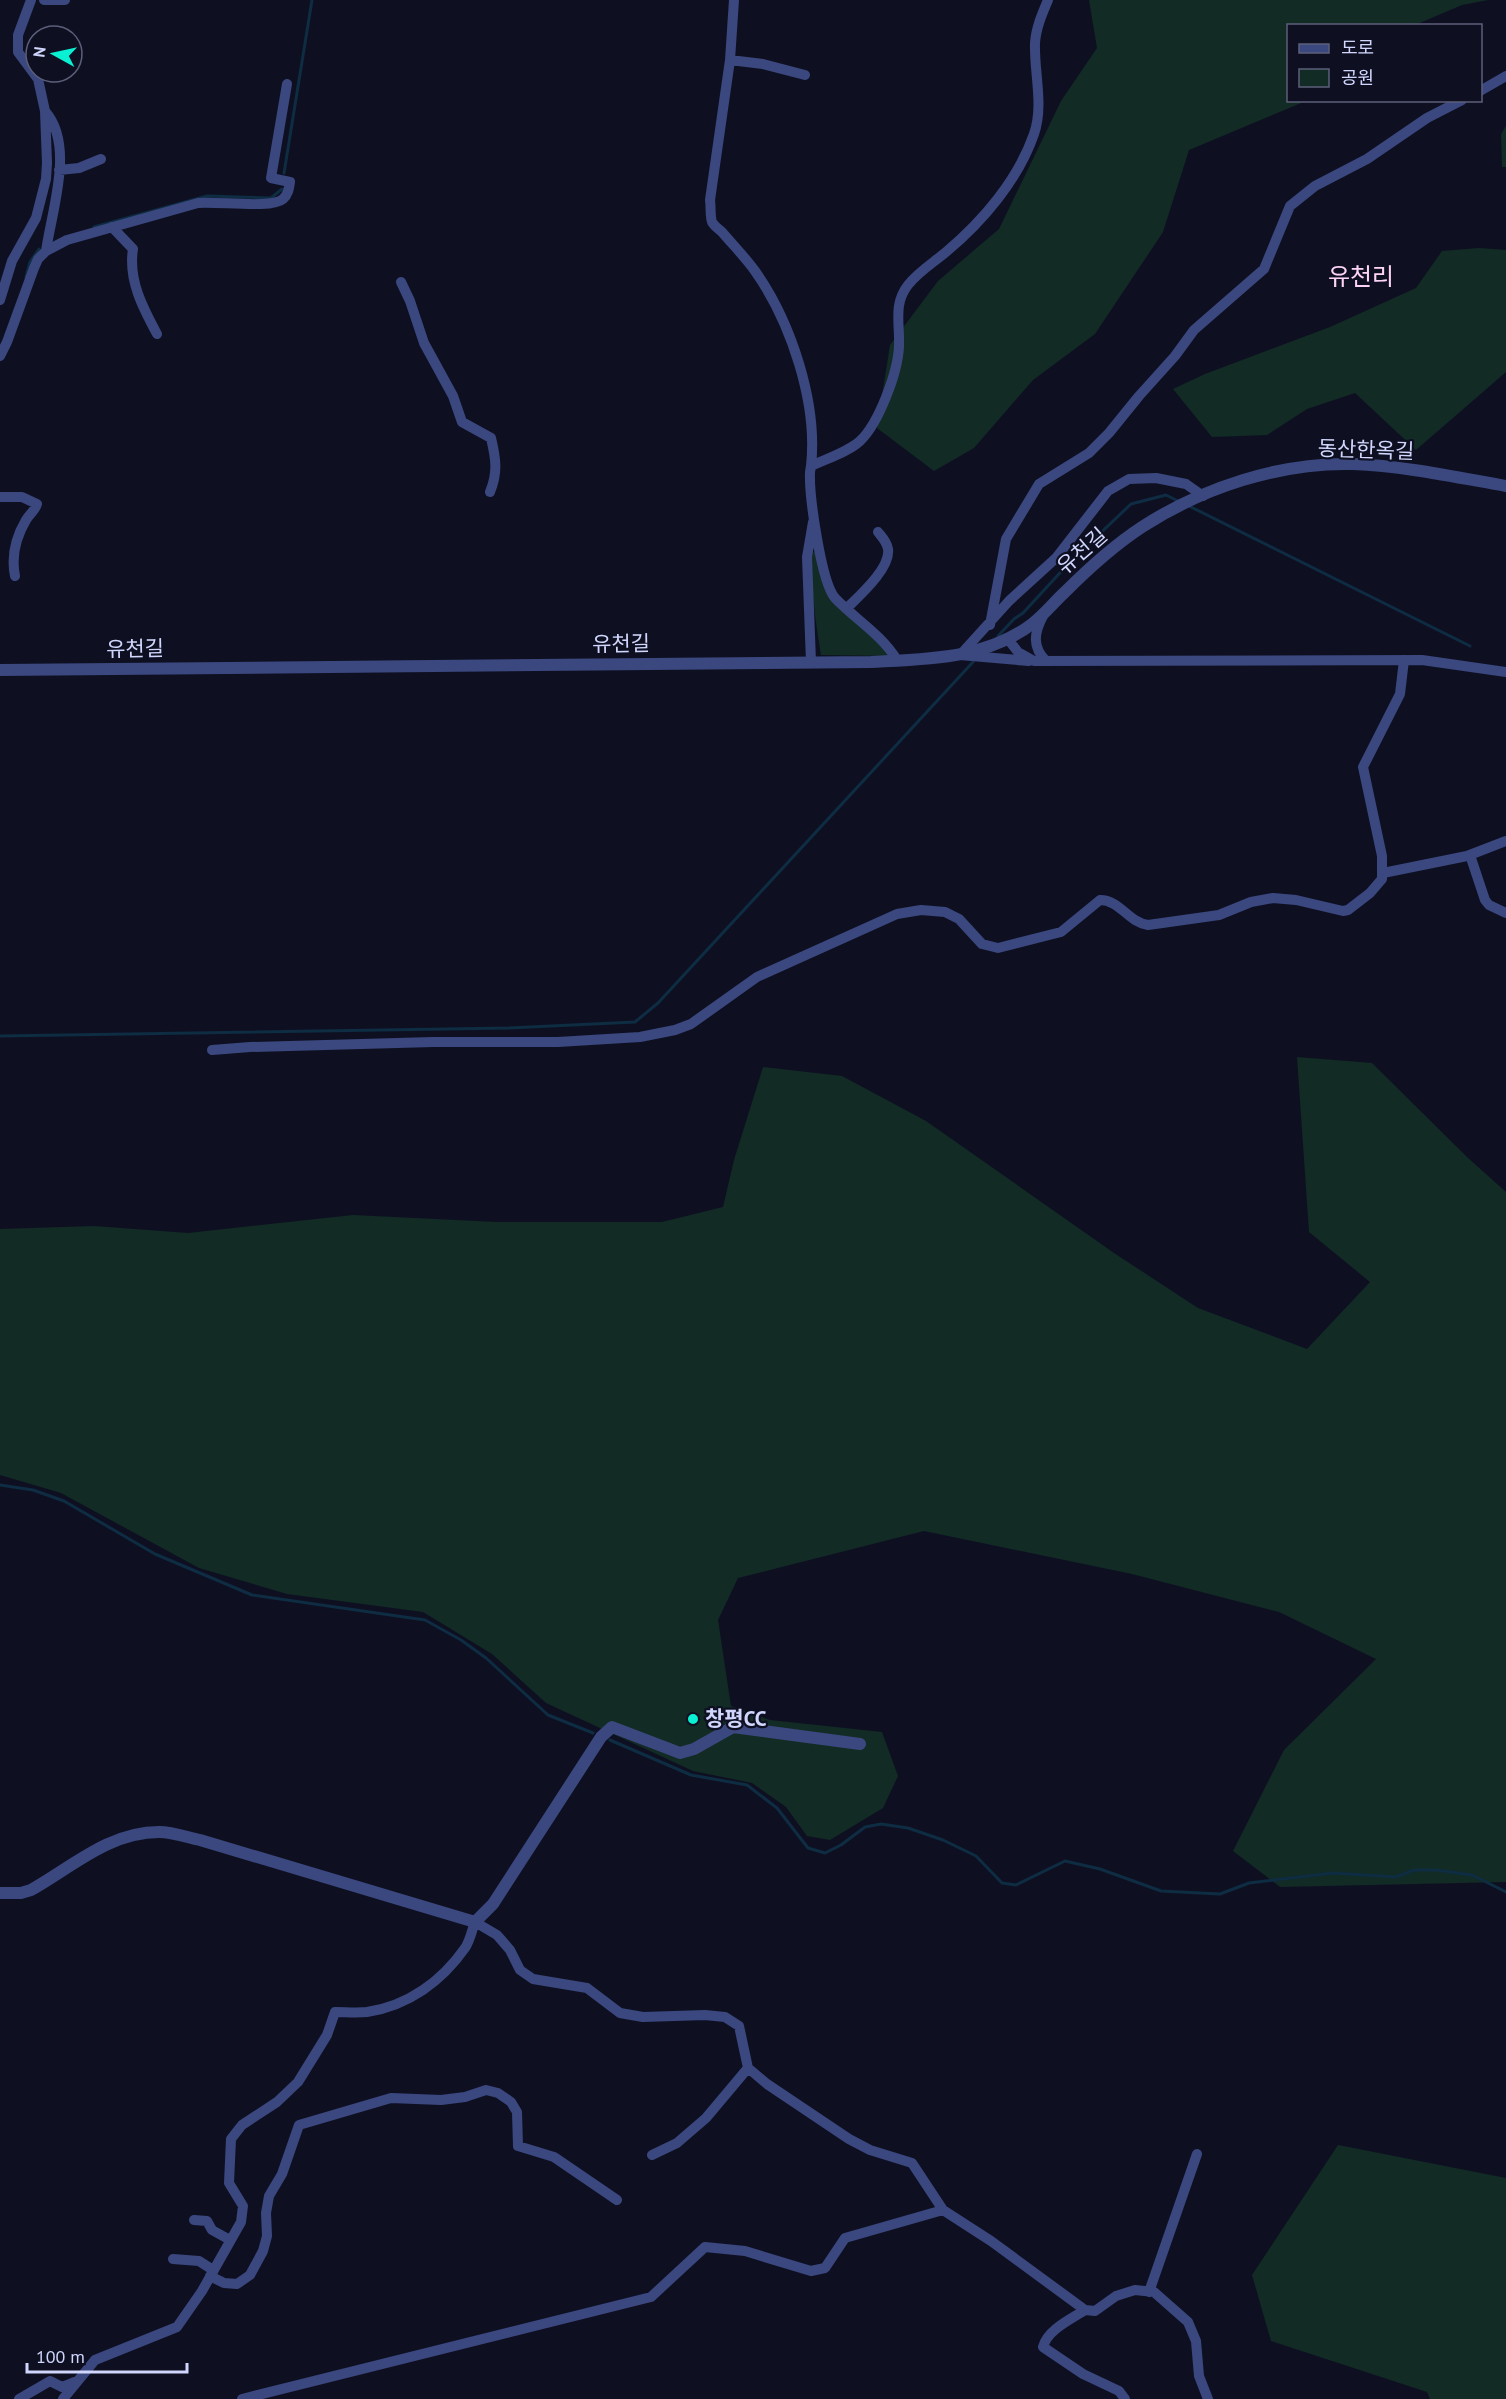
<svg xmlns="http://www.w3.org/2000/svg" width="1506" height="2399" font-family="'PT Sans','Noto Sans KR',sans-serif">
	<rect width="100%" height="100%" fill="#0e1022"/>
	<path fill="#122b25" d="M 1089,0 L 1488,0 L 1462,5 L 1415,25 L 1288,26 L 1288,100 L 1306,101 L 1189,150 L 1163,232 L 1095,334 L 1033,380 L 974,448 L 934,471 L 877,428 L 890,345 L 938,281 L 999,229 L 1061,101 L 1097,48 Z
		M 1506,126 L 1506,167 L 1502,167 L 1501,134 Z
		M 1479,248 L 1506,250 L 1506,372 L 1416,450 L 1355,393 L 1307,409 L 1267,435 L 1212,437 L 1173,389 L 1205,374 L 1330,327 L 1416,288 L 1442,251 Z
		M 815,551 L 825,589 L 879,641 L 889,656 L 821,655 C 816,624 810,585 812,553 Z
		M 1297,1057 L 1372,1063 L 1467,1157 L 1506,1192 L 1506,1882 L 1280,1887 L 1233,1851 L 1284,1750 L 1376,1659 L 1279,1612 L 1132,1574 L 924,1531 L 738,1578 L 718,1620 L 731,1706 L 770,1720 L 882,1732 L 898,1776 L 883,1808 L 830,1840 L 807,1836 L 786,1807 L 752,1783 L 693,1771 L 546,1703 L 492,1654 L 423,1612 L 287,1594 L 199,1568 L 61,1493 L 0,1475 L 0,1229 L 94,1226 L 188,1233 L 353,1215 L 496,1222 L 662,1222 L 723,1207 L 734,1160 L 763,1067 L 842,1076 L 926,1121 L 1114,1253 L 1198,1308 L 1307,1349 L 1370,1282 L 1309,1232 Z
		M 1338,2145 L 1506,2178 L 1506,2399 L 1430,2399 L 1427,2392 L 1271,2341 L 1252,2275 Z"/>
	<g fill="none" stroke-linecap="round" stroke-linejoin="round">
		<path stroke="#0e2c42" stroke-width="3" d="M 284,173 L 312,0
			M 94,227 L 207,196 L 271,198 L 282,189
			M 26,277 L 30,262 L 39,249
			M 1187,505 L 1470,646
			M 998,636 L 1014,619 L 1023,613 L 1069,563 L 1131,504 L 1166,495 L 1178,501
			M 0,1036 L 509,1028 L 635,1022 L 658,1003 L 973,662
			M 0,1485 L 33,1490 L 64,1501 L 155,1554 L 252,1595 L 425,1620 L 461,1640 L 486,1658 L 548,1715 L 593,1733
			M 610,1740 L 691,1775 L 747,1785 L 777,1808 L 808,1848 L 825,1853 L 841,1845 L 865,1827 L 881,1824 L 908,1828 L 943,1840 L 976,1856 L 1002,1883 L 1016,1885 L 1065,1861 L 1100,1869 L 1161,1891 L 1220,1894 L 1249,1883 L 1333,1873 L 1396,1877 L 1414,1870 L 1436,1870 L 1472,1875 L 1506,1892"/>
		<path stroke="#3b487f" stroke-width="10" d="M 44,0 L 65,0
			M 734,0 L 730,60 L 710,200 C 711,206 710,217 712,222 C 714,226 720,230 722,232 C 733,245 745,257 755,271 C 791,322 818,403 811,466
			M 730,60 L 763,64 L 805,75
			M 1480,91 L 1506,76
			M 45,111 C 75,145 52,209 46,251
			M 59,170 L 79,168 L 101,159
			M 112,227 L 133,249 C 128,280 143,308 157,334
			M 401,282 L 410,301 L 424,343 L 453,396 L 462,422 L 491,438 C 496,459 498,473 490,492
			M 0,300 L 12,261 L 36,218 L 46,179 L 47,163 L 45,111 L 38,79 L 18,52 L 18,35 L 31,0
			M 0,356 L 7,342 L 34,268 L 38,259 L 46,251 L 67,240 L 198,203 C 217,201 272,209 283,199 C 288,195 289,189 290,182 L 271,178 L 287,84
			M 0,497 L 22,497 L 37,504 C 35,511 30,513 26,520 C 16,537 11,556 15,576
			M 847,608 C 859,596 891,568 888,549 C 887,542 882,537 878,532
			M 1043,616 C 1034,633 1032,647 1046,661
			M 990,625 L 1006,539 L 1039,484 L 1089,453 L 1109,433 L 1139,396 L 1175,356 L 1194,330 L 1264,269 L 1290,206 L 1315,186 L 1367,159 L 1427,118 L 1462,100
			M 1007,638 L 1018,652 L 1034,661 L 1422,660 L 1506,672
			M 961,654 L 1009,601 L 1056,558 L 1108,491 L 1129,479 L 1156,478 L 1186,484 L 1203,496
			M 960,655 L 1029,661
			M 897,660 C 881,634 856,620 835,598 C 821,582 809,495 810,472 L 811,466 C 826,459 848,452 860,441 C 879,423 898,372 899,346 C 900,324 893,304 908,285 C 918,272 933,263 946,252 C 983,221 1018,180 1034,134 C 1044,105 1034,73 1035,43 C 1036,28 1042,14 1048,0
			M 811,662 L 807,557 L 813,522
			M 1470,855 L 1485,900 L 1489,905 L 1506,913
			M 1383,873 L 1467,856 L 1506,841
			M 212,1050 L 250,1047 L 433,1042 L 558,1042 L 640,1037 L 675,1030 L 691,1024 L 757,977 L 897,914 L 921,910 L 945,912 L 959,919 L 982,944 L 998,948 L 1061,932 L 1100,900 C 1120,900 1128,922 1148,925 L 1219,915 L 1251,902 L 1273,898 L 1296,900 L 1343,911 L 1348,910 L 1370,893 L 1382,879 L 1382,856 L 1363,767 L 1400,694 L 1404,660
			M 652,2155 L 677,2143 L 706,2118 L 748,2068
			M 194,2220 L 207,2221 L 212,2230 L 230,2240
			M 173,2259 L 199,2261 L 213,2270
			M 210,2276 L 224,2283 L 237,2284 L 250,2275 L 263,2251 L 267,2236 L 266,2213 L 269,2196 L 282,2174 L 299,2125 L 391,2098 L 441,2100 L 465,2097 L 486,2090 L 498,2093 L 511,2102 L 517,2112 L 518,2146 L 554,2157 L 617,2200
			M 1149,2292 L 1197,2154
			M 1085,2310 C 1071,2319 1047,2330 1043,2347 L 1083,2374 L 1119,2391 L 1125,2399
			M 19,2399 L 50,2381 L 62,2387 L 74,2382
			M 63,2399 L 95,2360 L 177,2327 L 202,2291 L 241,2222 L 243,2206 L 229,2183 L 231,2139 L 242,2125 L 277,2102 L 298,2082 L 327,2035 L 335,2012 C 345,2012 357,2013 367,2012 C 408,2006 442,1981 465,1948 C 470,1941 472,1930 475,1922 L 497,1935 L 510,1950 L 520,1970 L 533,1979 L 587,1988 L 620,2013 L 643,2017 L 705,2015 L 725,2017 L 739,2026 L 748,2068 L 767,2084 L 849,2139 L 870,2150 L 912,2163 L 943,2210
			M 242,2399 L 651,2297 L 705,2247 L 745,2251 L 811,2271 L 825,2268 L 845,2238 L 943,2210 L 991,2241 L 1085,2310 L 1095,2311 L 1116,2296 L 1135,2290 L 1154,2292 L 1188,2322 L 1196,2341 L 1199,2376 L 1208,2399"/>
		<path stroke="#3b487f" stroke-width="12" d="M 0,670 L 871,662 C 927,659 986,659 1032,624 C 1045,614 1054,602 1065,592 C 1089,568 1113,546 1142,527 C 1202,488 1280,462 1353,464 C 1404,466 1455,477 1506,486
			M 0,1893 L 21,1893 L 31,1890 C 72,1867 109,1832 159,1832 C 173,1832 186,1837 200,1840 L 475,1922 L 493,1904 L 601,1737 L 612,1727 L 680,1753 L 694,1749 L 733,1727 L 860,1744"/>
	</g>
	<circle fill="#0af0d3" stroke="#0e1022" stroke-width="2" cx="693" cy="1719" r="6"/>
	<g text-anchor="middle" stroke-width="4.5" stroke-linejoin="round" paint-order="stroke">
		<g font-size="21" fill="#d1d6fd" stroke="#0e1022">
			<text transform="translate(1366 450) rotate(2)" y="7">동산한옥길</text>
			<text transform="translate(1082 551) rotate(-41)" y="7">유천길</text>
			<text transform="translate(621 644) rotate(-1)" y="7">유천길</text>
			<text transform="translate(135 649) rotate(-1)" y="7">유천길</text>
		</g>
		<g font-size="21" font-weight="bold" fill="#d1d6fd" stroke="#0e1022" text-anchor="start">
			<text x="705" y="1726">창평CC</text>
		</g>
		<g font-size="24" fill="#fdd3f7" stroke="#0e1022">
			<text x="1361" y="285">유천리</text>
		</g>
	</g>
	<rect x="1287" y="24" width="195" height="78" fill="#0e1022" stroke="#5c5f7a" stroke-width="1.5"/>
	<rect x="1299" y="44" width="30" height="9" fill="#3b487f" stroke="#5c5f7a" stroke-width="1.5"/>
	<text x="1341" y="54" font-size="18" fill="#d1d6fd">도로</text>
	<rect x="1299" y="69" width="30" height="18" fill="#122b25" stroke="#5c5f7a" stroke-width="1.5"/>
	<text x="1341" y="84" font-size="18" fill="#d1d6fd">공원</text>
	<g transform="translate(54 54) rotate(278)"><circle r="28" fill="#0e1022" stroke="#5c5f7a" stroke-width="1.5"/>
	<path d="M0-4.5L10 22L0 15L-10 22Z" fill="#0af0d3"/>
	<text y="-9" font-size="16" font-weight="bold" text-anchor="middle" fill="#d1d6fd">N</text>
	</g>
	<path d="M27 2363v9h160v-9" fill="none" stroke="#d1d6fd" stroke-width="3"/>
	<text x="36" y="2363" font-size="18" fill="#d1d6fd" stroke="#0e1022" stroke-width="4.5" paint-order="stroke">100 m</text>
</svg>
